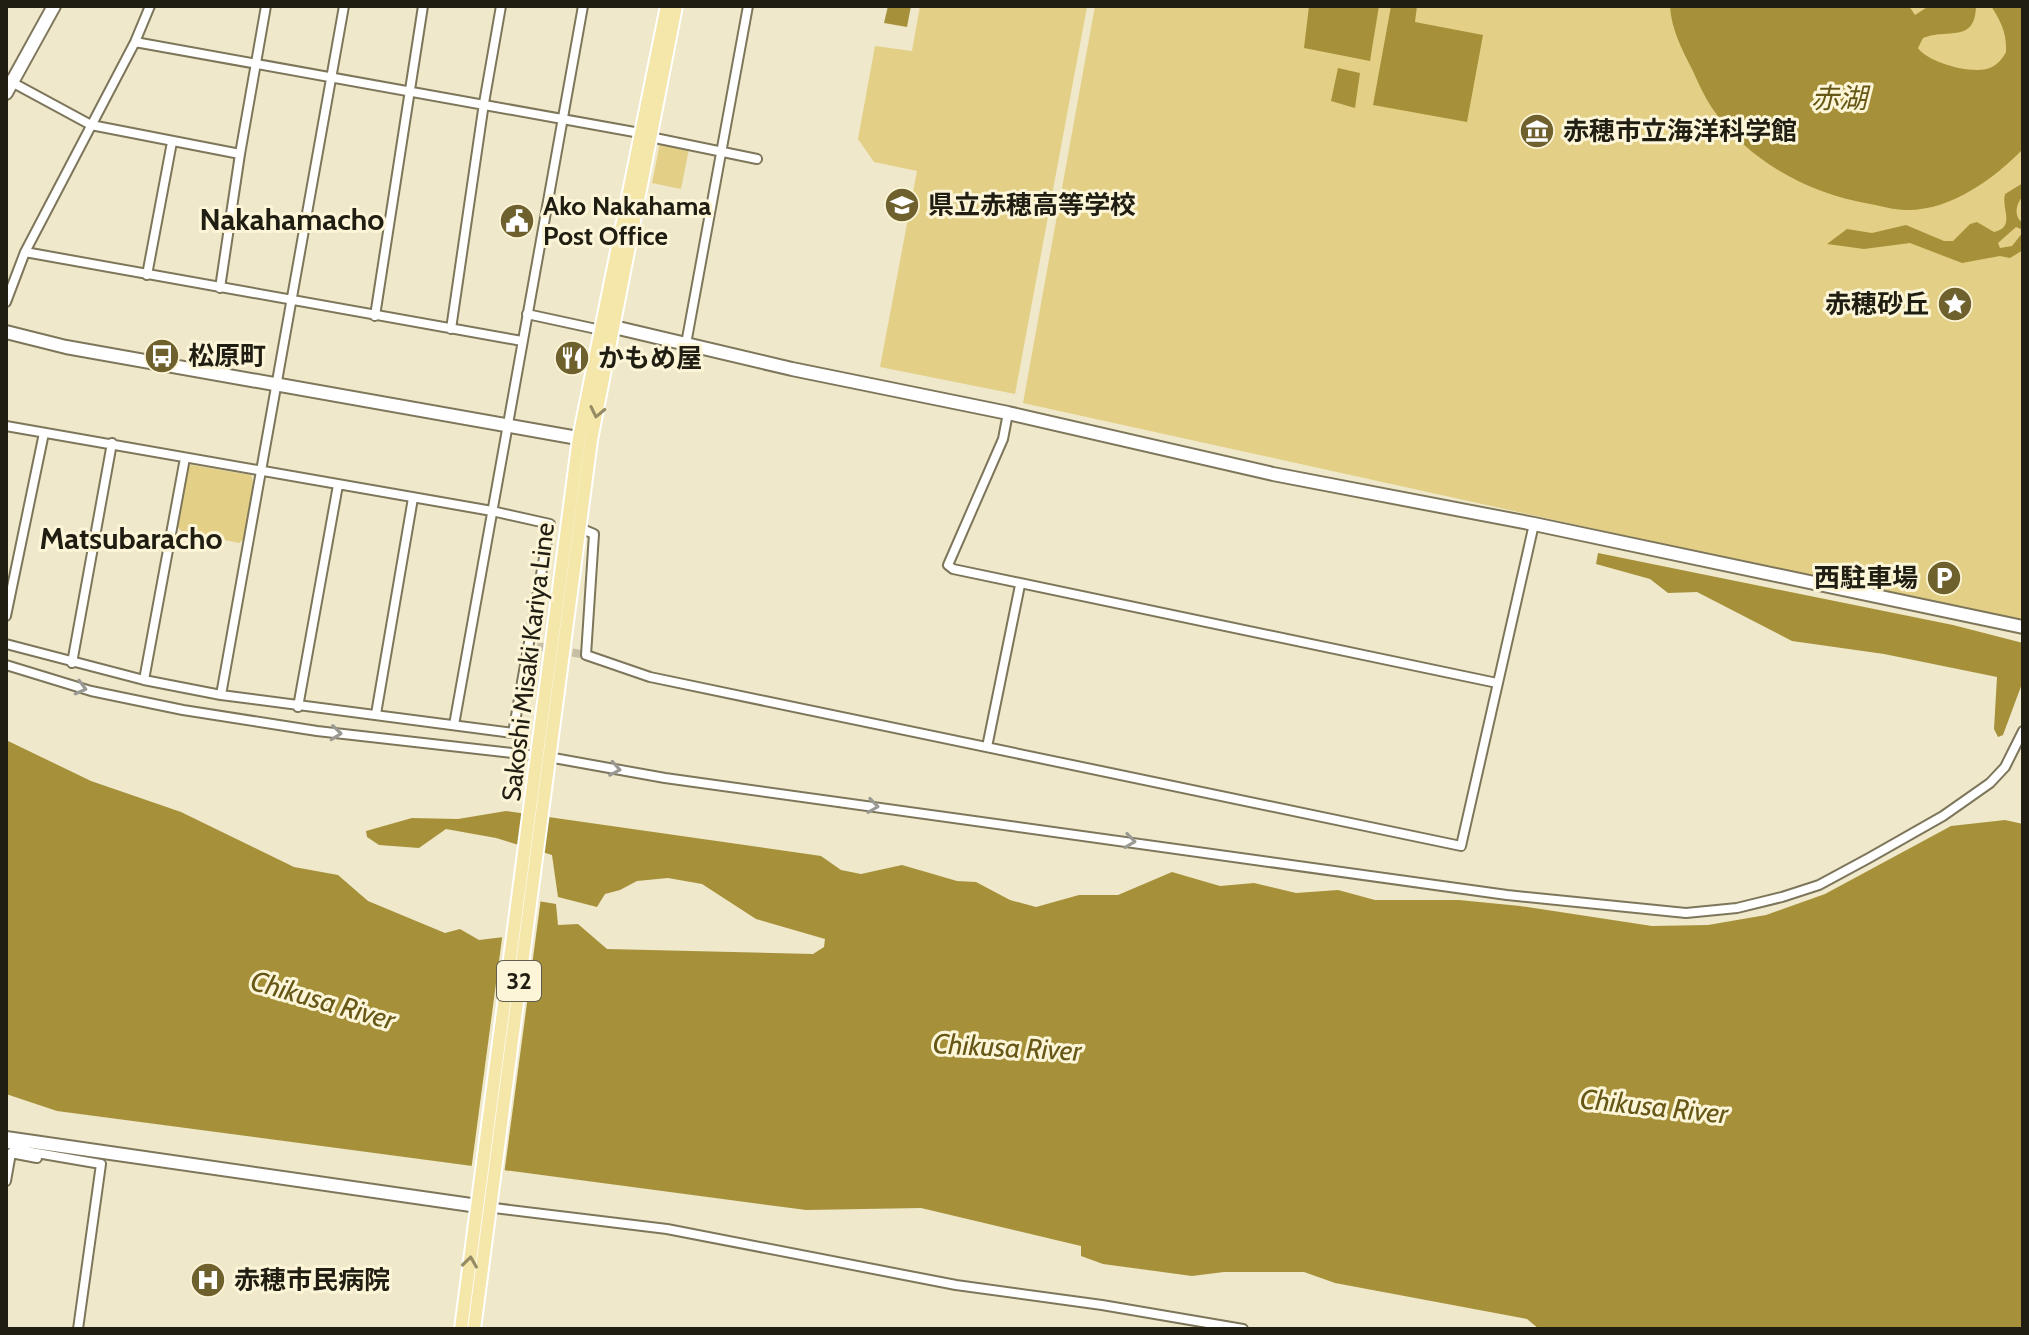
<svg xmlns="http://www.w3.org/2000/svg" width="2029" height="1335" font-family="Cabin,'Noto Sans JP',sans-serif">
	<rect width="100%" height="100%" fill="#efe8ca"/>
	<path fill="#e3d086" d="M 920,6 L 1087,7 L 1015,394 L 880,367 L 917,171 L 874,162 L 858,139 L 875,46 L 912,51 Z
		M 1095,6 L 2023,6 L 2023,623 L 1023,403 Z
		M 660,143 L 689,149 L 681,189 L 652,183 Z
		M 191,465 L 251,475 L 253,482 L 245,538 L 239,543 L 181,531 L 177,526 L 187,466 Z"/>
	<path fill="#a6913a" d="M 888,6 L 911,6 L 907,27 L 884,23 Z
		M 1309,6 L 1379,6 L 1370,61 L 1304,48 Z
		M 1391,6 L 1417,6 L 1415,22 L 1483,35 L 1467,122 L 1373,105 Z
		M 1670,6 L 1909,6 L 1915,15 L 1929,6 L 1976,6 C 1975,44 1948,28 1923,38 L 1918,48 C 1928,63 1976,76 1992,67 C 1998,64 2003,58 2006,52 C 2007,34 2001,21 1991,6 L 2023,6 L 2023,149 C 1994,179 1950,211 1906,210 C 1894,210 1881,206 1870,204 C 1807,193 1748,161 1712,108 C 1704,96 1698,82 1692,69 C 1682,50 1671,28 1670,6 Z
		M 1338,68 L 1360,73 L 1355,108 L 1331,101 Z
		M 2023,183 L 2023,196 C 2016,204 2013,216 2023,223 L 2023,230 L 2016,227 L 1998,243 L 2000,248 L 2012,246 L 2023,232 L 2023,250 L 2010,258 L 2000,256 L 1962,263 L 1910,243 L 1864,249 L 1827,244 L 1847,229 L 1872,233 L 1906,225 L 1944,241 L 1953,241 L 1970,224 L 1977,222 L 1994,232 C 2016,227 2001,209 2005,194 Z
		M 1598,553 L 1953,625 L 2023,643 L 2023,681 L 2003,735 L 1998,737 L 1994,729 L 1997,677 L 1884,654 L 1792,641 L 1697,592 L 1668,593 L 1650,579 L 1596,564 Z
		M 6,740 L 91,781 L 181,812 L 294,867 L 338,875 L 368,901 L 445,933 L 460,929 L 479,940 L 504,937 L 532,900 L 556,904 L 558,925 L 578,924 L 607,949 L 813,954 L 824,947 L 825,939 L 756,919 L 702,884 L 668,878 L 637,881 L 620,890 L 605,894 L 597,907 L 558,897 L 552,855 L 496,838 L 446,829 L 419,848 L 379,845 L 367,837 L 366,831 L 412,818 L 458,819 L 506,811 L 821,856 L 841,870 L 861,874 L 902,865 L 957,881 L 976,882 L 1010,900 L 1036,907 L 1079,895 L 1118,895 L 1172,872 L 1220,886 L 1254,883 L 1296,893 L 1338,890 L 1375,900 L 1459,900 L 1520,906 L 1652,926 L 1708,925 L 1766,915 L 1825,894 L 1951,826 L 2005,820 L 2023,824 L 2023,1329 L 1539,1329 L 1527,1319 L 1335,1283 L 1304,1272 L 1224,1272 L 1192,1276 L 1103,1264 L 1081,1256 L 1081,1246 L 921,1208 L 806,1210 L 57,1111 L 6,1094 Z"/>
	<path fill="#efe8ca" d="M 532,896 L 541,898 L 504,1175 L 471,1171 L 503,931 Z"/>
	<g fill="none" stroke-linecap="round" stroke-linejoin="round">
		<path stroke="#c6bfa5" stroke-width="8" stroke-dasharray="8 4" stroke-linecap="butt" d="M 537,646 L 586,655"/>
		<g stroke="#7d765b" stroke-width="12">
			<path id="street" d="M 135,42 L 640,133
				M 6,79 L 91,125 L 240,154
				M 650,137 L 757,159
				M 25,252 L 522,341
				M 147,275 L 172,142
				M 220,288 L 240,154 L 266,6
				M 6,302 L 25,252 L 135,42 L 150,6
				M 527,314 L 601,330
				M 375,316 L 423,6
				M 451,329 L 484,103 L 501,6
				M 686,344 L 748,6
				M 1008,413 L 1003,439 L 948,565 L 953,569 L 1497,683
				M 6,426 L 492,511 L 550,524 L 513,733 L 221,695 L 144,680 L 6,644
				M 580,528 L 594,534 L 586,655 L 650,677 L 1461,846 L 1534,524
				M 6,616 L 44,433
				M 72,663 L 112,443
				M 6,665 L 91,691 L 183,710 L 317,731 L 548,757 L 665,778 L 1507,895 L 1686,913 L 1737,908 L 1782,897 L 1819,885 L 1869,858 L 1943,816 L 1990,783 L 2005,767 L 2023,731
				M 144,680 L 185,458
				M 221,695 L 344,6
				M 298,707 L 338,485
				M 376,714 L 413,498
				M 454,725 L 583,6
				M 987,747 L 1020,585
				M 6,1143 L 31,1152 L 101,1164 L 78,1329
				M 6,1181 L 11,1153 L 37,1158
				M 486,1207 L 667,1229 L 956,1285 L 1102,1305 L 1243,1329"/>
		</g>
		<g stroke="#7d765b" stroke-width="16">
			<path id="secondary" d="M 6,93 L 54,6
				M 606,329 L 614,327 L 792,369 L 1008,413 L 1273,474 L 1534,524 L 2023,627
				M 6,332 L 66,347 L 589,440
				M 6,1138 L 478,1206"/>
		</g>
		<g stroke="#fff" stroke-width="16">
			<path id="primary" d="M 461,1329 L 579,438 L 667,6
				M 474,1329 L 591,440 L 676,6"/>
		</g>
		<use href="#street" stroke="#fff" stroke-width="8"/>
		<use href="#secondary" stroke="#fff" stroke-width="12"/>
		<use href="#primary" stroke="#f5e6a9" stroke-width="12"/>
	</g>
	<defs><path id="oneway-chevron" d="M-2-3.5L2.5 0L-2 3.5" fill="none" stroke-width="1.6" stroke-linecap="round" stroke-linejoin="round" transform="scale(2)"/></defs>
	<g stroke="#958c65">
		<use href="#oneway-chevron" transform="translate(597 412) rotate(102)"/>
		<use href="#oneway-chevron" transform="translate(470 1262) rotate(-82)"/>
	</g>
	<g stroke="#9b9994">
		<use href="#oneway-chevron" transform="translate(81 688) rotate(15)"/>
		<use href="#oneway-chevron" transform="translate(336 733) rotate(6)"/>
		<use href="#oneway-chevron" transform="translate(615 769) rotate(10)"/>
		<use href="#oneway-chevron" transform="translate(873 806) rotate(8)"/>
		<use href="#oneway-chevron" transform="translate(1130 841) rotate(8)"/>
	</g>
	<defs>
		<g id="museum-disc" transform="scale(1.8)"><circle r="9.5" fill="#6e612e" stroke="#fdf5d7"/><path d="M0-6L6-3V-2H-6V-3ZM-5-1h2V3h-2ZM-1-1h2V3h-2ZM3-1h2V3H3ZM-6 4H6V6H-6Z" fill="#fff"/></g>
		<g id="school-disc" transform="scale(1.8)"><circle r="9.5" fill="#6e612e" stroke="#fdf5d7"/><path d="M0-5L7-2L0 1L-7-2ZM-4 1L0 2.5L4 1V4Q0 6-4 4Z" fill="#fff"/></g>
		<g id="civic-disc" transform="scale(1.8)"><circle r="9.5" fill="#6e612e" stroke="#fdf5d7"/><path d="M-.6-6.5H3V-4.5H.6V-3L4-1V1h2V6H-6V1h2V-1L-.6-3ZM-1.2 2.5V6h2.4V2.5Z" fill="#fff"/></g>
		<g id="sight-disc" transform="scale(1.8)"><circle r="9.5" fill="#6e612e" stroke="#fdf5d7"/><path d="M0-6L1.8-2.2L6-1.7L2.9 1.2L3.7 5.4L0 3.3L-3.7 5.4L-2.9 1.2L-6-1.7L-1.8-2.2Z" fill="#fff"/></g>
		<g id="bus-disc" transform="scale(1.8)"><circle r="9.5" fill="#6e612e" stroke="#fdf5d7"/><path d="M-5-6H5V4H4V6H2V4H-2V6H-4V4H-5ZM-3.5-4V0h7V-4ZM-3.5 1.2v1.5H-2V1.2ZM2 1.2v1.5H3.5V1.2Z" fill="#fff"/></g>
		<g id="restaurant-disc" transform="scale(1.8)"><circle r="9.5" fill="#6e612e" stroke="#fdf5d7"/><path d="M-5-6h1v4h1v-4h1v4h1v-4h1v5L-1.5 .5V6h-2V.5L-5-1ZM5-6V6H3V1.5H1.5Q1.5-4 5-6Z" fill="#fff"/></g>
		<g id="parking-disc" transform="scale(1.8)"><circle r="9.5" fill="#6e612e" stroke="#fdf5d7"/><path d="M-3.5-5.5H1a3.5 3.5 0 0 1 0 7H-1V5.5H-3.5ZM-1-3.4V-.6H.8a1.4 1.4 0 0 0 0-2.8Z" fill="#fff"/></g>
		<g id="hospital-disc" transform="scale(1.8)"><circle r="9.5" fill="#6e612e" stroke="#fdf5d7"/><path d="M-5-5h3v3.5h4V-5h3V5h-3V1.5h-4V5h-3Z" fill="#fff"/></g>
	</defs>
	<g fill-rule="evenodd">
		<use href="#museum-disc" x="1537" y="131"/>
		<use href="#school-disc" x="902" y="205"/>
		<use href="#civic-disc" x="517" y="221"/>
		<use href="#sight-disc" x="1955" y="304"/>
		<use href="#bus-disc" x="162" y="356"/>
		<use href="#restaurant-disc" x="572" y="358"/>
		<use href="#parking-disc" x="1944" y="578"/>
		<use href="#hospital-disc" x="208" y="1280"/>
	</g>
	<g text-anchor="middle" stroke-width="6" stroke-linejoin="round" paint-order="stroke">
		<rect fill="#fdf5d7" stroke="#625e4d" stroke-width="2" x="497" y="961" width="44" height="40" rx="6"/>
		<g font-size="24" font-weight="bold" fill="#201d12">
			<text x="519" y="989">32</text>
		</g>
		<g font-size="26" font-weight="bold" fill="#201d12" stroke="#fdf5d7" text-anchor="start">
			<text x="1563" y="140">赤穂市立海洋科学館</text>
			<text x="928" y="214">県立赤穂高等学校</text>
			<text x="543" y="215">Ako Nakahama<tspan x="543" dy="30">Post Office</tspan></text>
			<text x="1929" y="313" text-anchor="end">赤穂砂丘</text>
			<text x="188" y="365">松原町</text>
			<text x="598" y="367">かもめ屋</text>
			<text x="1918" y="587" text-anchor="end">西駐車場</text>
			<text x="234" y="1289">赤穂市民病院</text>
		</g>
		<g font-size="26" fill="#201d12" stroke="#fdf5d7">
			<text transform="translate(528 662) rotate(-83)" y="9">Sakoshi Misaki Kariya Line</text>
		</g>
		<g font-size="28" font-style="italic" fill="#665717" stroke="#fdf5d7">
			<text x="1839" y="108">赤湖</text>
			<text transform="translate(323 1000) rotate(16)" y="10">Chikusa River</text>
			<text transform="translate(1007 1047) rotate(3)" y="10">Chikusa River</text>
			<text transform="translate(1654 1106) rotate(6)" y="10">Chikusa River</text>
		</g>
		<g font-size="30" font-weight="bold" fill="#201d12" stroke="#fdf5d7">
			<text x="292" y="230">Nakahamacho</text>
			<text x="131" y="549">Matsubaracho</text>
		</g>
	</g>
	<rect width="2029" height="1335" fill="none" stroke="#201d12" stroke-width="16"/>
</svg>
